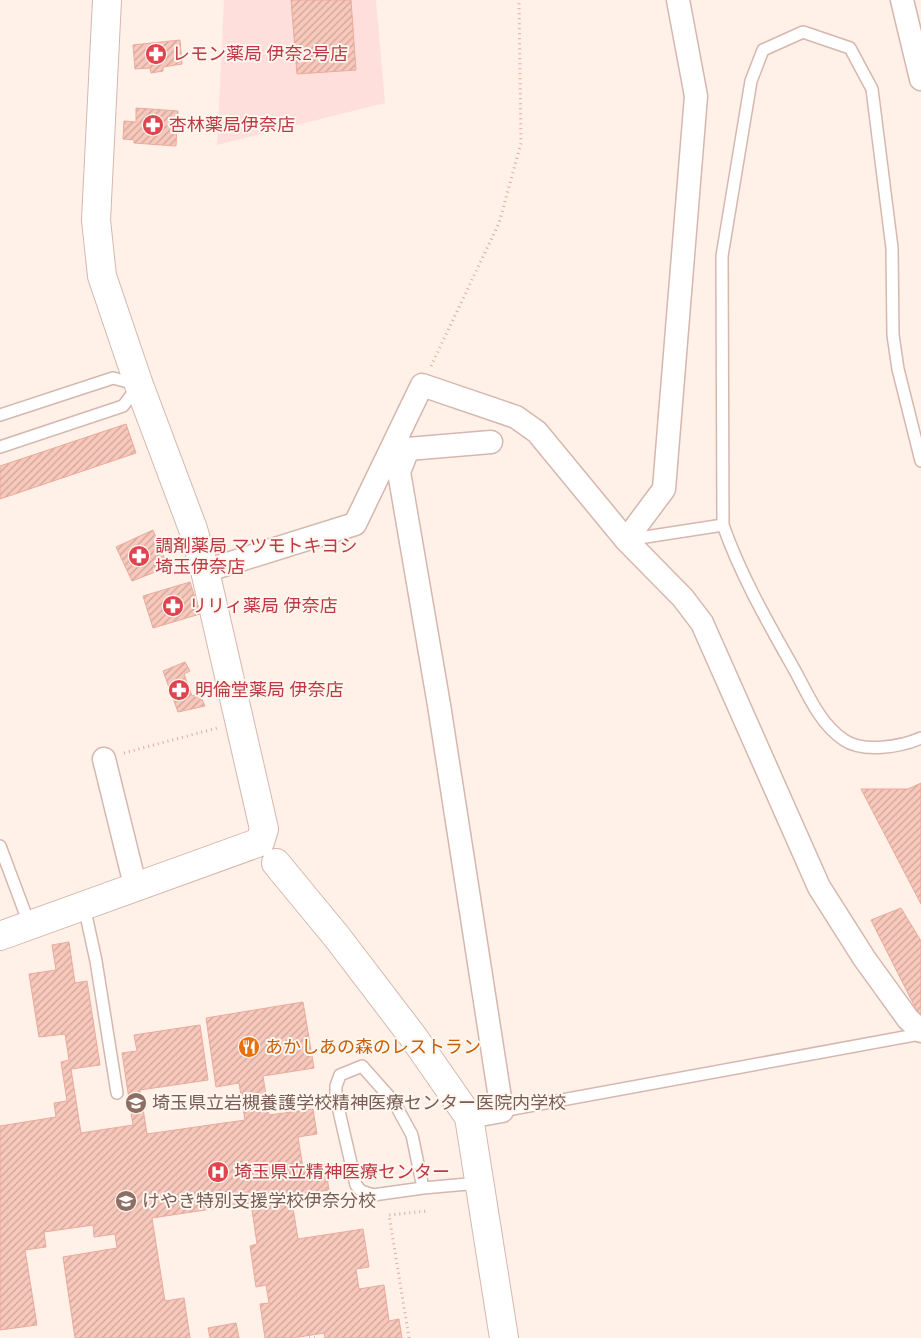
<svg xmlns="http://www.w3.org/2000/svg" width="921" height="1338" font-family="Raleway,'Noto Sans JP',sans-serif">
	<defs>
		<pattern id="building-hatch" width="6" height="6" patternUnits="userSpaceOnUse" patternTransform="scale(1.25)"><rect width="6" height="6" fill="#f7c8bb"/><path d="M-1 1l2-2M0 6l6-6M5 7l2-2" fill="none" stroke="#cda59a"/></pattern>
	</defs>
	<rect width="100%" height="100%" fill="#fff1e7"/>
	<path fill="#ffdfdb" d="M 224,0 L 376,0 L 385,103 L 217,145 Z"/>
	<path fill="url(#building-hatch)" stroke="#ecaa9a" d="M 291,0 L 351,0 L 356,70 L 297,74 Z
		M 180,40 L 182,64 L 163,67 L 163,71 L 151,73 L 150,68 L 135,69 L 133,45 Z
		M 136,108 L 178,111 L 176,146 L 134,143 L 134,140 L 123,139 L 124,121 L 136,122 Z
		M 126,424 L 136,453 L 0,499 L 0,466 Z
		M 153,530 L 168,567 L 132,581 L 116,547 Z
		M 190,582 L 200,614 L 153,628 L 143,596 Z
		M 185,662 L 190,671 L 184,674 L 192,696 L 199,693 L 205,706 L 178,712 L 163,671 Z
		M 921,783 L 921,904 L 861,789 L 908,789 Z
		M 901,908 L 921,941 L 921,1019 L 871,920 Z
		M 69,942 L 75,983 L 87,981 L 100,1065 L 71,1069 L 81,1133 L 133,1125 L 122,1053 L 137,1051 L 134,1035 L 200,1025 L 208,1080 L 140,1090 L 147,1134 L 245,1120 L 239,1083 L 216,1087 L 206,1018 L 303,1002 L 314,1068 L 263,1076 L 269,1115 L 313,1109 L 317,1134 L 298,1137 L 303,1168 L 325,1164 L 329,1190 L 291,1196 L 298,1239 L 363,1229 L 369,1267 L 356,1269 L 359,1289 L 384,1285 L 389,1321 L 399,1319 L 402,1338 L 325,1338 L 324,1333 L 293,1338 L 265,1338 L 260,1304 L 269,1303 L 266,1285 L 256,1287 L 250,1246 L 257,1244 L 251,1203 L 152,1218 L 165,1301 L 184,1298 L 190,1338 L 75,1338 L 63,1257 L 117,1248 L 115,1234 L 94,1237 L 93,1225 L 44,1232 L 46,1247 L 25,1250 L 37,1325 L 0,1330 L 0,1126 L 56,1117 L 54,1103 L 67,1101 L 61,1062 L 69,1060 L 65,1034 L 39,1037 L 29,974 L 56,970 L 52,945 Z
		M 236,1323 L 239,1338 L 210,1338 L 208,1328 Z"/>
	<g fill="none" stroke-linecap="round" stroke-linejoin="round">
		<g stroke="#d5b7ae" stroke-width="14">
			<path id="service" d="M 0,415 L 113,378 L 139,385 L 123,406 L 0,447
				M 723,525 C 741,576 767,621 794,669 C 808,694 819,723 844,740 C 863,753 901,747 921,738
				M 626,540 L 723,525 L 722,256 L 751,81 L 763,50 L 803,32 L 850,48 L 872,89 L 892,248 L 893,335 L 898,369 L 921,461
				M 0,846 L 30,926
				M 84,906 L 96,961 L 117,1093
				M 502,1111 L 921,1034
				M 423,1188 L 412,1135 L 394,1102 L 362,1066 L 340,1075 L 336,1086 L 336,1098 L 356,1185 L 361,1191 L 373,1195 L 423,1188 L 479,1183"/>
		</g>
		<g stroke="#d5b7ae" stroke-width="25">
			<path id="minor" d="M 902,0 L 921,79
				M 626,540 L 664,489 L 696,96 L 678,0
				M 205,571 L 355,524 L 422,385 L 516,417 L 537,432 L 626,540 L 683,598 L 702,623 L 819,887 L 864,958 L 908,1019 L 921,1031
				M 104,759 L 136,889
				M 469,1117 L 502,1111 L 439,705 L 399,472 L 408,449 L 491,442"/>
		</g>
		<g stroke="#d5b7ae" stroke-width="30">
			<path id="tertiary" d="M 276,863 L 337,937 L 414,1038 L 469,1117 L 504,1338
				M 0,936 L 260,842 L 264,829 L 205,571 L 193,529 L 139,385 L 102,276 L 96,220 L 107,0"/>
		</g>
		<path stroke="#ddaa9d" stroke-width="3" stroke-dasharray="1 4" stroke-linecap="butt" d="M 431,366 L 499,223 L 521,143 L 519,0
			M 124,753 L 217,728
			M 309,1338 L 315,1338
			M 409,1338 L 389,1215 L 427,1211"/>
		<use href="#service" stroke="#fff" stroke-width="11"/>
		<use href="#minor" stroke="#fff" stroke-width="22"/>
		<use href="#tertiary" stroke="#fff" stroke-width="28"/>
	</g>
	<defs>
		<g id="pharmacy-disc" transform="scale(1.125)"><circle r="9.5" fill="#e0444e" stroke="#fff6f0"/><path d="M-2-6h4v4h4v4h-4v4h-4v-4h-4v-4h4Z" fill="#fff"/></g>
		<g id="restaurant-disc" transform="scale(1.125)"><circle r="9.5" fill="#e8710a" stroke="#fff6f0"/><path d="M-5-6h1v4h1v-4h1v4h1v-4h1v5L-1.5 .5V6h-2V.5L-5-1ZM5-6V6H3V1.5H1.5Q1.5-4 5-6Z" fill="#fff"/></g>
		<g id="school-disc" transform="scale(1.125)"><circle r="9.5" fill="#8d6e63" stroke="#fff6f0"/><path d="M0-5L7-2L0 1L-7-2ZM-4 1L0 2.5L4 1V4Q0 6-4 4Z" fill="#fff"/></g>
		<g id="hospital-disc" transform="scale(1.125)"><circle r="9.5" fill="#e0444e" stroke="#fff6f0"/><path d="M-5-5h3v3.5h4V-5h3V5h-3V1.5h-4V5h-3Z" fill="#fff"/></g>
	</defs>
	<g fill-rule="evenodd">
		<use href="#pharmacy-disc" x="156" y="54"/>
		<use href="#pharmacy-disc" x="153" y="125"/>
		<use href="#pharmacy-disc" x="139" y="556"/>
		<use href="#pharmacy-disc" x="173" y="606"/>
		<use href="#pharmacy-disc" x="179" y="690"/>
		<use href="#restaurant-disc" x="249" y="1047"/>
		<use href="#school-disc" x="136" y="1103"/>
		<use href="#hospital-disc" x="218" y="1172"/>
		<use href="#school-disc" x="126" y="1201"/>
	</g>
	<g text-anchor="middle" stroke-width="4" stroke-linejoin="round" paint-order="stroke">
		<g font-size="18" fill="#be3a42" stroke="#fff6f0" text-anchor="start">
			<text x="172" y="60">レモン薬局 伊奈2号店</text>
			<text x="169" y="131">杏林薬局伊奈店</text>
			<text x="155" y="552">調剤薬局 マツモトキヨシ<tspan x="155" dy="21">埼玉伊奈店</tspan></text>
			<text x="189" y="612">リリィ薬局 伊奈店</text>
			<text x="195" y="696">明倫堂薬局 伊奈店</text>
			<text x="234" y="1178">埼玉県立精神医療センター</text>
		</g>
		<g font-size="18" fill="#c56008" stroke="#fff6f0" text-anchor="start">
			<text x="265" y="1053">あかしあの森のレストラン</text>
		</g>
		<g font-size="18" fill="#785e54" stroke="#fff6f0" text-anchor="start">
			<text x="152" y="1109">埼玉県立岩槻養護学校精神医療センター医院内学校</text>
			<text x="142" y="1207">けやき特別支援学校伊奈分校</text>
		</g>
	</g>
</svg>
